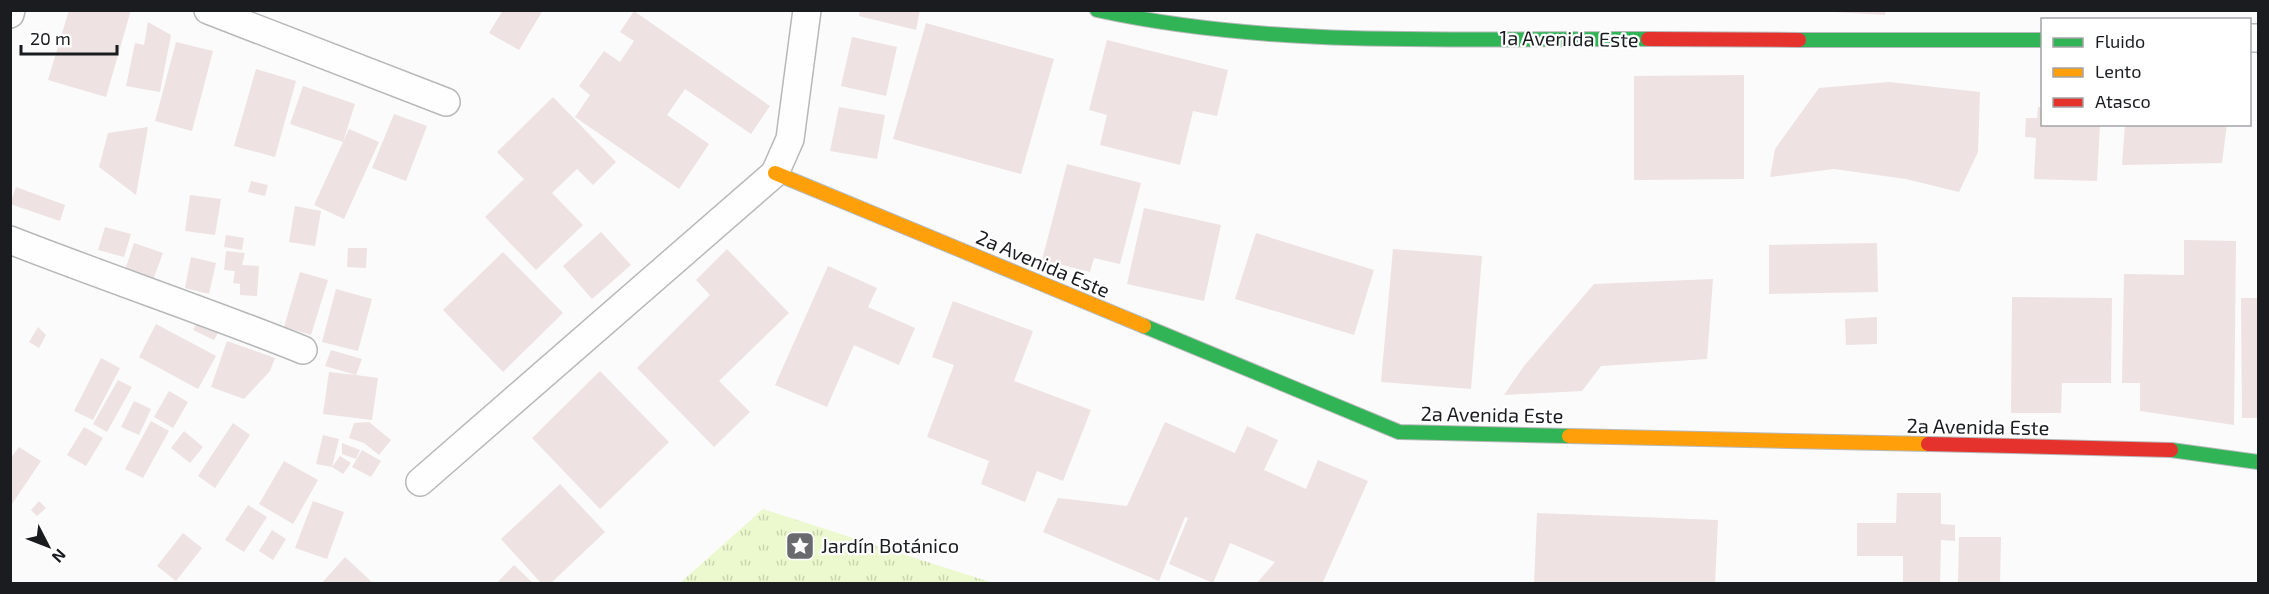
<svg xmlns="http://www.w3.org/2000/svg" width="2269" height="594" font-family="'Exo 2',sans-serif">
	<defs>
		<pattern id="grass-tufts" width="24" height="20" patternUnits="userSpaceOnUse" patternTransform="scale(1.5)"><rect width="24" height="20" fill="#ecf8cd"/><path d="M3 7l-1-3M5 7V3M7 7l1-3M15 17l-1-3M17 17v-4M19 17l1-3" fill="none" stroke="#cad4b0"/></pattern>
	</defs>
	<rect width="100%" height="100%" fill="#fbfbfc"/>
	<path fill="url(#grass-tufts)" d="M 763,509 L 993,583 L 680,583 Z"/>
	<path fill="#eee2e2" d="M 69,10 L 131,10 L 106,97 L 48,80 Z
		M 503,10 L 543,10 L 519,50 L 489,33 Z
		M 860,10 L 920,10 L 916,30 L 859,16 Z
		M 1799,10 L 1886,10 L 1885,15 Z
		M 634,11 L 770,106 L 751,134 L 685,89 L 667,115 L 709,144 L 679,189 L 575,117 L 590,95 L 579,86 L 604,51 L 620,62 L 634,41 L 620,32 Z
		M 148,22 L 171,35 L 160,92 L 126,86 L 135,43 L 144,45 Z
		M 926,23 L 1054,59 L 1021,174 L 893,139 Z
		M 852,37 L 897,47 L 886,96 L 841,86 Z
		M 1107,40 L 1228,70 L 1217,116 L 1193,111 L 1180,165 L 1100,145 L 1107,115 L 1089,110 Z
		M 176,42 L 213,51 L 192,131 L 155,121 Z
		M 256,69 L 296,81 L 275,157 L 234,146 Z
		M 1744,75 L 1744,179 L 1634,180 L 1634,76 Z
		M 1889,82 L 1980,92 L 1978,152 L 1959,192 L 1906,179 L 1834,169 L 1770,177 L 1775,149 L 1819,88 Z
		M 303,86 L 355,104 L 343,142 L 290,124 Z
		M 553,97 L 616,162 L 593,185 L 577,169 L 552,193 L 583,225 L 536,270 L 485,217 L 524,179 L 497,152 Z
		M 839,107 L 885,115 L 877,159 L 830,151 Z
		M 2038,107 L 2042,107 L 2042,124 L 2100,124 L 2097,181 L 2034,179 L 2036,138 L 2025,137 L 2026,118 L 2037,118 Z
		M 394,114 L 427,126 L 406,181 L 372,168 Z
		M 2125,124 L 2227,124 L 2222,163 L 2122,165 Z
		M 148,127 L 136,195 L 99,167 L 108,133 Z
		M 349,129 L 379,142 L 344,219 L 314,205 Z
		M 1067,164 L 1141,183 L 1120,264 L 1094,258 L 1090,272 L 1042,260 Z
		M 251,181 L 268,185 L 265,196 L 248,192 Z
		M 16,187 L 65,205 L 60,221 L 10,204 Z
		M 190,195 L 221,199 L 215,235 L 185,231 Z
		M 295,206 L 321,211 L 315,246 L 289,242 Z
		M 1144,208 L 1221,225 L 1204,301 L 1127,284 Z
		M 105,227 L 131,234 L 124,257 L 98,250 Z
		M 601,232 L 631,265 L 592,299 L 563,266 Z
		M 1256,233 L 1374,270 L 1354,335 L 1235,299 Z
		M 226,235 L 244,238 L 242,250 L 224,247 Z
		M 2184,240 L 2236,241 L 2234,425 L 2140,411 L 2140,383 L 2122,383 L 2124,274 L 2184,275 Z
		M 134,243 L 163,253 L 153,280 L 125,270 Z
		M 1877,243 L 1878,292 L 1769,294 L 1769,245 Z
		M 348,248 L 367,248 L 366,268 L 347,267 Z
		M 727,249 L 789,313 L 719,381 L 750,412 L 714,447 L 637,368 L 710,295 L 696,280 Z
		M 1393,249 L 1482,256 L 1471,389 L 1381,382 Z
		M 226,251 L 245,253 L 242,265 L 259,266 L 257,296 L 240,295 L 240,284 L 233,283 L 235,271 L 224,270 Z
		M 503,252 L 563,313 L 503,372 L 443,310 Z
		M 191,257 L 216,263 L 209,294 L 185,288 Z
		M 828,266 L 877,288 L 868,307 L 915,328 L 899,365 L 854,345 L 827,407 L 775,385 Z
		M 300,272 L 328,280 L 311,335 L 284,327 Z
		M 1713,279 L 1707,359 L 1601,366 L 1582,391 L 1504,395 L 1524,366 L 1594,284 Z
		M 336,289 L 372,299 L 358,351 L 322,342 Z
		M 2012,297 L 2112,298 L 2111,383 L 2062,383 L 2061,413 L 2011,413 Z
		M 2241,298 L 2258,298 L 2258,418 L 2242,418 Z
		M 953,301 L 1033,331 L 1014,381 L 1091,410 L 1063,481 L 1037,471 L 1025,502 L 981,484 L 989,461 L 927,437 L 954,365 L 932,357 Z
		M 1877,317 L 1877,344 L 1846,345 L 1845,319 Z
		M 197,323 L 218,333 L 214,340 L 193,330 Z
		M 156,324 L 216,356 L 198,389 L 139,357 Z
		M 38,327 L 46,335 L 39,348 L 29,342 Z
		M 227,341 L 275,358 L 270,371 L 244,399 L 211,387 Z
		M 331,350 L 362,359 L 356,375 L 378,378 L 372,420 L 323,414 L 329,372 L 356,375 L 325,366 Z
		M 101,358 L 120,368 L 93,420 L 74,411 Z
		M 600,371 L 669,442 L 600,509 L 532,438 Z
		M 118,380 L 132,387 L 107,432 L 93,424 Z
		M 169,391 L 188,402 L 173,428 L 154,417 Z
		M 134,401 L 151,409 L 139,435 L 121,427 Z
		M 151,421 L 169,431 L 143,478 L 125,469 Z
		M 369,422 L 391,440 L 379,455 L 364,443 L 349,438 L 354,423 Z
		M 1165,422 L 1235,453 L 1247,426 L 1278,440 L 1264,470 L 1306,489 L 1318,460 L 1368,481 L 1322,584 L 1256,584 L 1275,562 L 1230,543 L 1213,583 L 1169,564 L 1188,518 L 1185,517 L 1159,581 L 1043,532 L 1058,498 L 1127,506 Z
		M 233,423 L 250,435 L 215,488 L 198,476 Z
		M 84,427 L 103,438 L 86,466 L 67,455 Z
		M 184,431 L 203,447 L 190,463 L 171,448 Z
		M 323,435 L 339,439 L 332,467 L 316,464 Z
		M 342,443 L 360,450 L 356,459 L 342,454 Z
		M 19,447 L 41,461 L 10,507 L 10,459 Z
		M 362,450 L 381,461 L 371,477 L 352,467 Z
		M 340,456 L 351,463 L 343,474 L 332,467 Z
		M 284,461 L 318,480 L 293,524 L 259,504 Z
		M 560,484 L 605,532 L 550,584 L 542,584 L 501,539 Z
		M 1897,493 L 1941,493 L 1941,524 L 1955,525 L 1955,541 L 1941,540 L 1940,584 L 1903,584 L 1903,556 L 1857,556 L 1857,523 L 1896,523 Z
		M 39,501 L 46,508 L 37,516 L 31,510 Z
		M 313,501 L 344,512 L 327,559 L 295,548 Z
		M 248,505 L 267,517 L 244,552 L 225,540 Z
		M 1537,513 L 1718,520 L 1715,584 L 1534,584 Z
		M 272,530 L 286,539 L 273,560 L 259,551 Z
		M 183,533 L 202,548 L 176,581 L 157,566 Z
		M 1959,537 L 2001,537 L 2000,584 L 1958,584 Z
		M 345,557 L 374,584 L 321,584 Z
		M 514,565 L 534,584 L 496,584 Z"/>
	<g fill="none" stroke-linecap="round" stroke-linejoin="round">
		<g stroke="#b7b8ba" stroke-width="30">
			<path id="street" d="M 208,10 L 446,102
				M 10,14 L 11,10
				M 2250,38 L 2258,38
				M 10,240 C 107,278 206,311 303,350
				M 420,482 L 775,173 L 790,139 L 807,10"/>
		</g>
		<g stroke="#b7b8ba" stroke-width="16">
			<path id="fast" d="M 1097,10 C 1275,49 1466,38 1648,39
				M 1799,40 L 2042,40
				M 1144,326 L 1399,432 L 1569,436
				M 2171,450 L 2258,462"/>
		</g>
		<g stroke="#b7b8ba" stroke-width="16">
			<path id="slow" d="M 775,173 L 1144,326
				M 1569,436 L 1928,444"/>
		</g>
		<g stroke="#b7b8ba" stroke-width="16">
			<path id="jam" d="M 1648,39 L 1799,40
				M 1928,444 L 2171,450"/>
		</g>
		<use href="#street" stroke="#fefeff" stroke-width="27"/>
		<use href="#fast" stroke="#30b455" stroke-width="14"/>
		<use href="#slow" stroke="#ff9f0a" stroke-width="14"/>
		<use href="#jam" stroke="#e5322d" stroke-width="14"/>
	</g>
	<defs>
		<g id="sight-square" transform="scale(1.5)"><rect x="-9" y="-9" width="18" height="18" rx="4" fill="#696a6d" stroke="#fff"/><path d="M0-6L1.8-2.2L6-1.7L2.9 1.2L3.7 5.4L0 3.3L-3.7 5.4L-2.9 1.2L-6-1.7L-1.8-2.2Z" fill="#fff"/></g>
	</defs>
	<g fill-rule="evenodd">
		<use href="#sight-square" x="800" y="546"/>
	</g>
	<g text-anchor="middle" stroke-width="4.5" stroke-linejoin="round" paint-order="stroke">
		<g font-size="20" fill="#1a1c20" stroke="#fff">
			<text transform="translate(1569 39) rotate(1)" y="7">1a Avenida Este</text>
			<text transform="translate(1043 264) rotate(23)" y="7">2a Avenida Este</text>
			<text transform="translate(1492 415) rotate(1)" y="7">2a Avenida Este</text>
			<text transform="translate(1978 427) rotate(1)" y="7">2a Avenida Este</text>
		</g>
		<g font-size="20" fill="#1a1c20" stroke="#fff" text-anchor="start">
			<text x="821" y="553">Jardín Botánico</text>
		</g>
	</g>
	<rect width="2269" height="594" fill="none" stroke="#1a1c20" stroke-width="24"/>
	<rect x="2041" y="18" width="210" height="108" fill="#ffffff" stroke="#a3a4a6" stroke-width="1.5"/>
	<rect x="2053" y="38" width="30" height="9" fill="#30b455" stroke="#a3a4a6" stroke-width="1.5"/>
	<text x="2095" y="48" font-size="18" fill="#1a1c20">Fluido</text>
	<rect x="2053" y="68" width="30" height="9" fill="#ff9f0a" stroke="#a3a4a6" stroke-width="1.5"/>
	<text x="2095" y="78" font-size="18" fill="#1a1c20">Lento</text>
	<rect x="2053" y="98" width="30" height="9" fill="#e5322d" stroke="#a3a4a6" stroke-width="1.5"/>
	<text x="2095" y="108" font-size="18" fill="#1a1c20">Atasco</text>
	<g transform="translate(48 546) rotate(132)" stroke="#ffffff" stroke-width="4.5" paint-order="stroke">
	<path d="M0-4.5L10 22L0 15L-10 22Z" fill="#1a1c20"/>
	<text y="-9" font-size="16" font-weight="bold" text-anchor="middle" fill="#1a1c20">N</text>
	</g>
	<path d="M21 45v9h96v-9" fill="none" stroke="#1a1c20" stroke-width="3"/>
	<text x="30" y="45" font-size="18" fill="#1a1c20" stroke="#ffffff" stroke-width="4.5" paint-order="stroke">20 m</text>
</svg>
